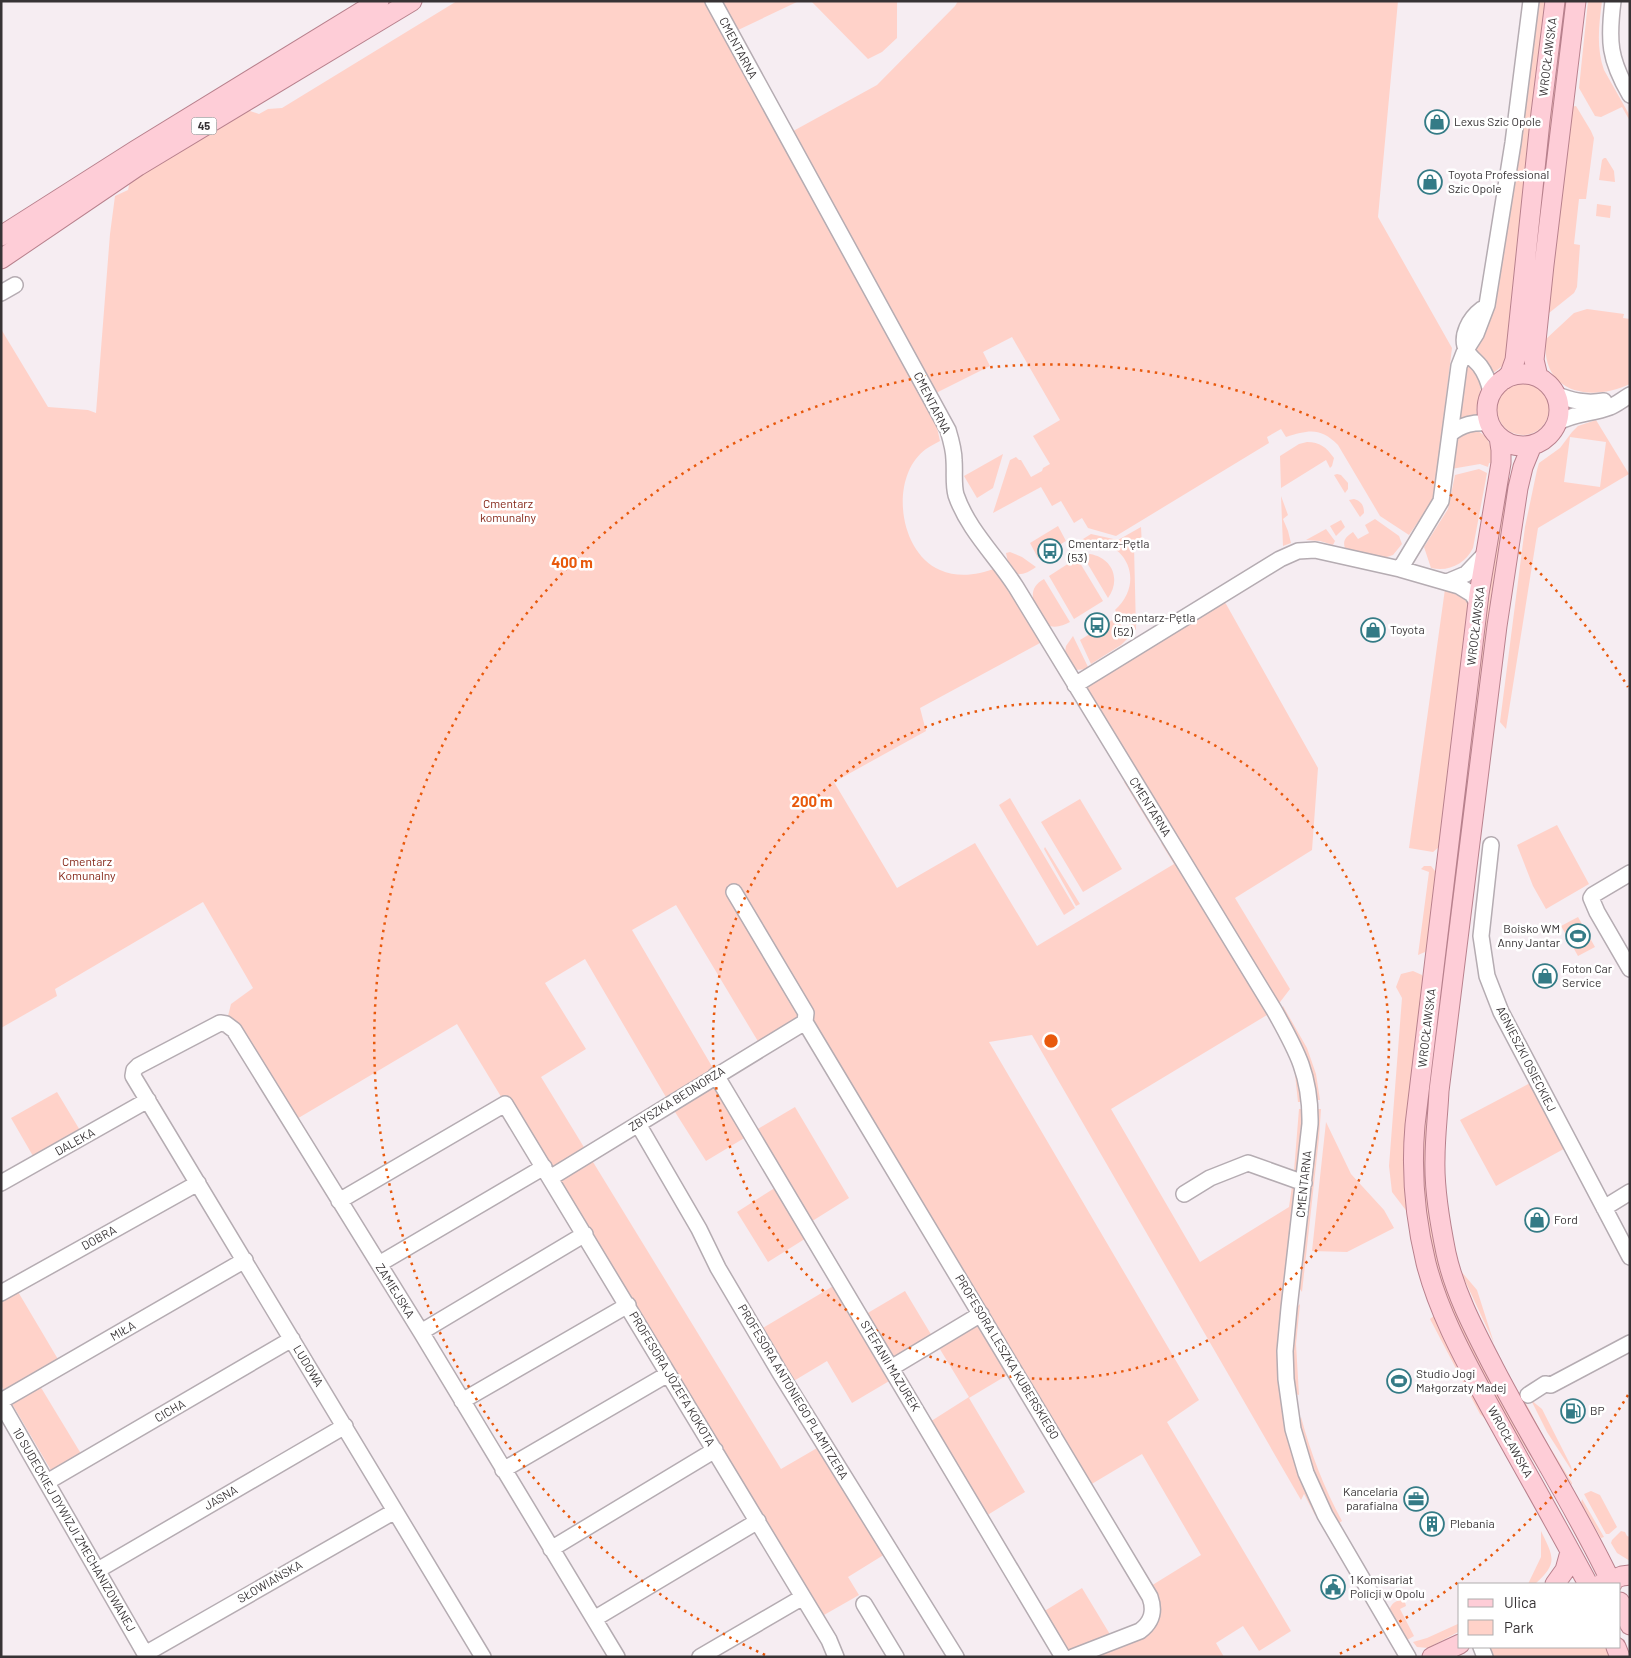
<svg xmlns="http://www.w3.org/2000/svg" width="1631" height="1658" font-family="Barlow,sans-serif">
	<rect width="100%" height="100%" fill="#f6edf2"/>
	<path fill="#ffd2c9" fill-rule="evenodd" d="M 457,1 L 710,1 L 786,135 L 877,85 L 955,6 L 958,1 L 1398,1 L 1378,217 L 1452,348 L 1434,496 L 1429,506 L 1409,535 L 1380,516 L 1338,445 C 1320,427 1309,430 1286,437 L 1281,429 L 1267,437 L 1269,443 L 1116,536 L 1088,528 L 1082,518 L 1074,523 L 1061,501 L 1052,506 L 1041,487 L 993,513 L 1010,460 L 1016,457 L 1019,460 L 1021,460 L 1031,477 L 1042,471 L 1043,468 L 1050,464 L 1033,436 L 1060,420 L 1012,337 L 983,352 L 990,366 L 930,396 L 940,441 C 935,444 930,446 926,449 C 889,476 898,552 940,570 C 958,578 978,575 996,568 L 1040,643 L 920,708 L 926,731 L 834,782 L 897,888 L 975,843 L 1037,946 L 1174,864 L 1161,843 L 1166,844 L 1075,685 L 1221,595 L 1318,768 L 1312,850 L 1235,898 L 1290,989 L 1274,1010 L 1280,1035 L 1267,1015 L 1111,1109 L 1200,1262 L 1289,1207 L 1292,1186 L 1296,1188 L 1285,1351 L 1316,1513 L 1315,1515 L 1304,1494 L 1301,1500 L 1032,1035 L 989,1042 L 1199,1400 L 1167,1422 L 1291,1631 L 1259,1651 L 1243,1626 L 1216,1643 L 1224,1657 L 1063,1657 L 1038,1615 L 1082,1588 L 1114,1641 L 1146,1627 L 1146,1589 L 1201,1555 L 1142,1454 L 1085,1488 L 1014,1371 L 969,1398 L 1025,1492 L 981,1519 L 925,1425 L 969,1397 L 935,1341 L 891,1368 L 896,1377 L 852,1403 L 827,1361 L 787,1385 L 756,1332 L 840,1282 L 861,1317 L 905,1291 L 935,1341 L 980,1315 L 805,1023 L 762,1048 L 676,905 L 632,930 L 751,1133 L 795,1107 L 849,1198 L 806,1225 L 811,1235 L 768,1262 L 737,1212 L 781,1184 L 751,1134 L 706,1161 L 670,1104 L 585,959 L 545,983 L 586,1049 L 541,1077 L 781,1469 L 824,1444 L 890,1551 L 848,1577 L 859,1595 L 817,1619 L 457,1024 L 290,1123 L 226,1024 L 231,1004 L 253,988 L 203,902 L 55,989 L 57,996 L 1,1028 L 1,329 L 48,407 L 88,410 L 96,413 L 110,234 L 115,196 L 128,190 L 130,181 L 247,110 L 259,114 L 268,109 L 282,108 Z
		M 722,1 L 799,1 L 736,31 Z
		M 811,1 L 897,1 L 897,38 L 882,52 L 868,59 Z
		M 1536,1 L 1545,1 L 1530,120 L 1510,340 L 1505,364 L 1492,374 L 1473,352 Z
		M 1561,1 L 1568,1 L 1530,359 L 1523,358 Z
		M 1588,1 L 1602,1 C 1599,25 1596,47 1604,70 L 1630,116 L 1630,121 L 1622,107 L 1601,117 L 1595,116 L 1579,88 Z
		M 1576,106 L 1591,131 L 1594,138 L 1586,199 L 1579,199 L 1574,244 L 1580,245 L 1577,287 L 1574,293 L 1549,313 L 1547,311 L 1571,107 Z
		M 1604,158 L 1606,158 L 1614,171 L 1615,182 L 1599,180 L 1602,160 Z
		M 1597,204 L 1611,206 L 1610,218 L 1596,216 Z
		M 1587,309 L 1624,314 L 1623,318 L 1630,319 L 1630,384 C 1589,403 1540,392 1546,339 L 1574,313 Z
		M 1467,361 L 1482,380 C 1481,393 1475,404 1477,417 L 1459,421 Z
		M1497 409a26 26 0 1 1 52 0a26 26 0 1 1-52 0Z
		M 1596,420 L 1629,474 L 1538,528 L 1506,729 L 1500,722 L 1525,527 L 1537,470 L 1539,463 L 1560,448 L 1572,432 L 1578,426 ZM 1570,437 L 1606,442 L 1600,487 L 1564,482 Z
		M 1474,430 C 1490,434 1492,450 1495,464 L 1489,463 L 1488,467 L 1480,464 L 1451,469 C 1453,448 1449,435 1474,430 Z
		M 1307,442 C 1320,442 1326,447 1334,458 L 1332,466 L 1330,468 L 1326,460 L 1281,488 L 1280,456 L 1299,444 Z
		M 1003,454 L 993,488 L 977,498 L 964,476 Z
		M 1479,469 L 1487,473 L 1473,548 C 1465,564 1449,572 1431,568 L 1424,547 L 1448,509 L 1455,475 Z
		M 1337,474 L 1341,475 L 1348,483 L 1348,489 L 1345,493 L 1334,475 Z
		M 1507,478 L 1514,480 L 1481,693 L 1436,1243 L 1585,1547 L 1582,1548 L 1553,1492 L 1514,1430 L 1467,1349 L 1439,1279 L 1429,1238 L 1424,1207 L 1421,1149 L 1489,582 Z
		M 1281,496 L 1288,515 L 1283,519 L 1288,531 L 1291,543 L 1283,546 Z
		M 1354,499 C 1361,501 1364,505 1364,513 L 1360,517 L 1349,500 Z
		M 1375,519 L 1399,536 L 1402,544 L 1393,555 L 1384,558 L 1345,548 C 1342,540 1347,536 1353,532 L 1358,539 L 1369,533 L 1365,525 Z
		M 1341,520 L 1345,527 L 1336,536 L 1330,526 Z
		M 1058,526 L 1066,541 L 1038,558 L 1030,543 Z
		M 1141,527 L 1142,546 L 1134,546 L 1136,630 L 1119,616 L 1115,610 C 1150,578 1120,530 1075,544 L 1091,534 L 1118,540 Z
		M 1326,529 L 1335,541 L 1333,545 L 1320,541 L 1306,540 Z
		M 1010,552 L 1022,557 L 1036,567 C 1028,573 1019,577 1010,572 L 1006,553 Z
		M 1090,554 C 1113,558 1121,580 1108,598 L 1083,556 Z
		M 1077,558 L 1103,601 L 1074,619 L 1049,576 Z
		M 1044,579 L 1070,622 C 1064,625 1057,628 1050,626 C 1046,625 1044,621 1042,618 C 1033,604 1026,589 1044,579 Z
		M 1445,589 L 1465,594 L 1471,605 L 1439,847 L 1433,852 L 1409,848 Z
		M 1114,619 L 1132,634 L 1121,645 L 1091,664 L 1080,640 Z
		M 1073,636 L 1089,669 L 1075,670 L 1064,658 L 1066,646 Z
		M 1127,781 L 1155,827 L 1155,833 L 1124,782 Z
		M 1010,798 L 1075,908 L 1064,915 L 999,805 Z
		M 1080,799 L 1122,869 L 1083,892 L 1041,822 Z
		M 1557,825 L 1589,884 L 1546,909 L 1533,886 L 1517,845 Z
		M 1045,847 L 1080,904 L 1076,906 L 1044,849 Z
		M 1424,866 L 1431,866 L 1435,871 L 1436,877 L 1428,945 L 1425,952 L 1418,955 L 1429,872 L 1421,869 Z
		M 1578,917 L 1595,947 L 1578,956 L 1561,926 Z
		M 1413,971 L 1422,975 L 1424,979 L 1408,1213 L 1392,1192 L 1389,1166 L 1402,998 L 1396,987 L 1401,974 Z
		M 1283,1006 L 1307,1048 L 1316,1074 L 1320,1100 L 1317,1100 L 1312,1074 L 1304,1049 L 1282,1010 Z
		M 1294,1065 L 1300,1087 L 1301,1102 L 1298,1102 Z
		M 1536,1080 L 1571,1145 L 1496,1186 L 1460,1120 Z
		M 57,1092 L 84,1137 L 37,1163 L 11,1118 Z
		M 1299,1109 L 1302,1109 L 1302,1113 L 1297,1172 L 1294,1171 Z
		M 1318,1109 L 1321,1109 L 1319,1138 L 1302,1292 L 1298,1286 L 1316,1138 Z
		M 1326,1122 L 1351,1174 L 1384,1210 L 1394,1228 L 1347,1252 L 1312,1251 Z
		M 1460,1270 L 1477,1290 L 1494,1343 Z
		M 14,1285 L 62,1366 L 37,1381 L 83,1457 L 52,1472 L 1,1385 L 1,1293 Z
		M 1300,1304 L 1296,1344 L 1299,1395 L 1296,1394 C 1288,1376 1293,1329 1296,1308 Z
		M 1435,1315 L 1494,1427 L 1480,1414 L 1430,1319 Z
		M 1521,1397 L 1523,1398 L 1545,1439 L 1572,1483 L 1572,1485 L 1549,1452 L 1519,1399 Z
		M 1531,1400 L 1542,1409 L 1571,1466 L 1572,1471 L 1547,1432 Z
		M 1301,1417 C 1311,1454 1324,1488 1342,1521 L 1339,1523 L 1316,1477 L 1299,1423 Z
		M 1591,1491 L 1600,1495 L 1617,1527 L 1609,1534 L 1606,1534 L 1584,1494 Z
		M 1582,1499 L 1604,1537 L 1601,1538 L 1581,1503 Z
		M 1541,1531 C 1554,1558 1558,1563 1535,1584 L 1528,1584 L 1541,1557 Z
		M 1621,1531 L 1625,1532 L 1627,1536 L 1630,1537 L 1630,1561 L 1617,1553 L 1611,1543 L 1612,1540 Z
		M 1400,1600 L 1405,1602 L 1406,1606 L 1400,1609 L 1414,1636 L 1407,1640 L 1389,1611 C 1391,1605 1393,1602 1400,1600 Z
		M 1460,1623 L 1460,1631 L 1428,1648 L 1417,1647 L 1413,1642 L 1427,1638 Z
		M 1497,1647 L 1607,1647 L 1611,1657 L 1490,1657 L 1490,1648 Z"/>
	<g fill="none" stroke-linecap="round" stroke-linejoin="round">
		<g stroke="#b5acb2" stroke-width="18">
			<path id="minor" d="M 713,1 L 948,430 C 951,440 954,450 954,460 C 955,472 953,484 956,495 C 968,530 997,557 1016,587 L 1274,1010 C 1297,1051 1311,1076 1310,1124 L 1289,1308 L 1285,1351 L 1286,1379 L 1293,1429 L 1306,1473 L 1325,1515 L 1408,1657
				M 1613,1 C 1608,41 1609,59 1630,95
				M 1,293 L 15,285
				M 1482,309 C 1470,318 1459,336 1467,351 C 1470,357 1476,361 1480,366 C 1486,374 1489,383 1491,392
				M 1555,394 C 1572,401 1586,404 1604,401
				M 1557,423 C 1573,413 1592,414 1610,407 C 1617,404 1623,399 1630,395
				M 1450,434 C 1463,424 1473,422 1489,423
				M 1400,569 L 1441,501 L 1459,366 L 1464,353 L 1476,334 L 1487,305 L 1513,143 L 1531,1
				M 1447,582 L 1466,574 L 1486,553
				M 1075,685 L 1280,559 L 1298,551 L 1315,550 L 1400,569 L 1459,586 L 1472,594 L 1478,604
				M 1491,845 L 1481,936 L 1487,976 L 1501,1012 L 1630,1257
				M 1630,873 L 1593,895 L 1591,898 L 1597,912 L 1630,969
				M 734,892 L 806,1013 L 805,1022
				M 805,1022 L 1150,1597 C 1155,1611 1152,1622 1140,1631 L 1073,1657
				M 716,1075 L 1063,1657
				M 638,1124 L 699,1229 L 718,1268 L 780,1373 L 956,1657
				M 550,1178 L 805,1022
				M 1,1183 L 148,1100
				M 1184,1194 L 1210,1178 L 1248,1163 L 1304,1183
				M 339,1201 L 505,1104 L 829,1640 L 836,1657
				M 1604,1208 L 1630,1192
				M 379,1264 L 544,1167
				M 1,1293 L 198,1183
				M 421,1332 L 585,1234
				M 891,1368 L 981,1314
				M 1528,1395 L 1545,1384 L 1551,1385 L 1630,1343
				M 1,1401 L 245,1260
				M 462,1401 L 628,1305
				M 1,1403 L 147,1657
				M 503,1470 L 668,1374
				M 47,1482 L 292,1339
				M 551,1549 L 715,1450
				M 98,1570 L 345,1426
				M 864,1604 L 896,1657
				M 594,1619 L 758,1521
				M 1481,1647 L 1485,1657
				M 145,1654 L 395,1511
				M 483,1657 L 133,1076 L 134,1070 L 138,1066 L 220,1023 L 226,1024 L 234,1030 L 421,1332 L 617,1657
				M 700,1657 L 803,1597"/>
		</g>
		<g stroke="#b8818d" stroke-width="21">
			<path id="major" d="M 1,236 L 136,150 L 379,1
				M 1,259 L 138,166 L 412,1
				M1487 410a36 36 0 1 1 72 0a36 36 0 1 1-72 0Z
				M 1538,377 L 1534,360 L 1544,265 L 1576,1
				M 1505,379 L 1510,374 L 1515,360 L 1540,121 L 1555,1
				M 1499,437 L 1501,450 L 1501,463 L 1479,594 L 1415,1125 C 1411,1171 1415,1218 1426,1263 C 1439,1314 1465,1360 1489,1405 C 1522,1465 1556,1524 1588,1584
				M 1532,445 L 1523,467 L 1518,488 L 1497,626 L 1439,1091 C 1438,1114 1435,1136 1435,1159 C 1434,1190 1440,1223 1446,1253 C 1455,1294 1475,1331 1494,1368 C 1532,1441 1577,1510 1612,1584
				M 1555,1584 L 1565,1570 L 1570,1552
				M 1601,1584 L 1622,1576 L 1630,1575
				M 1620,1602 L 1630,1625
				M 1616,1647 L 1620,1657
				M 1432,1657 L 1460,1644"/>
		</g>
		<use href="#minor" stroke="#fff" stroke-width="15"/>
		<use href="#major" stroke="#fecdd7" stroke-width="19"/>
	</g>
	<g fill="none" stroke="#e8590c" stroke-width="2.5" stroke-dasharray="2.5 5">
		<circle cx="1051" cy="1041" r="338"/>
		<path d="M1628 1395A677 677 0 0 1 1337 1655M765 1655A677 677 0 1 1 1628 687"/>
	</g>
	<defs>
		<g id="shop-ring" transform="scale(1.25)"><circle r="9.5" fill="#fff" stroke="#347b86" stroke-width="1.5"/><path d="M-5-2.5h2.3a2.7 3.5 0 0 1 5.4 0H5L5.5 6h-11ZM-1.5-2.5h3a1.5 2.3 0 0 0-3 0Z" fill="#347b86"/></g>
		<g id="bus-ring" transform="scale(1.25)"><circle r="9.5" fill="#fff" stroke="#347b86" stroke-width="1.5"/><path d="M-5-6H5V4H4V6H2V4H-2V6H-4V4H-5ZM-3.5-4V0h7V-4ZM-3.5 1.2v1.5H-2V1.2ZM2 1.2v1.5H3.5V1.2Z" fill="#347b86"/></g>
		<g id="stadium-ring" transform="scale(1.25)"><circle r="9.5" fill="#fff" stroke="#347b86" stroke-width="1.5"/><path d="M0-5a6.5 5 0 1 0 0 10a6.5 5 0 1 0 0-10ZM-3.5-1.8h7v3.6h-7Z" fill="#347b86"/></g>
		<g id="fuel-ring" transform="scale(1.25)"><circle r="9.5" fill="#fff" stroke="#347b86" stroke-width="1.5"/><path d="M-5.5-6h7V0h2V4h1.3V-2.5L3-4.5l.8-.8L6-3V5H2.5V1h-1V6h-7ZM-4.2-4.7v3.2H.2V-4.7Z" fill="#347b86"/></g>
		<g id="office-ring" transform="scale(1.25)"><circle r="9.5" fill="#fff" stroke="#347b86" stroke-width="1.5"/><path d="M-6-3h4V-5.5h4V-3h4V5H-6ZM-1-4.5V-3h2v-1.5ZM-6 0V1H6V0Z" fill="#347b86"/></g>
		<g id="building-ring" transform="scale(1.25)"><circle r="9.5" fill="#fff" stroke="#347b86" stroke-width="1.5"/><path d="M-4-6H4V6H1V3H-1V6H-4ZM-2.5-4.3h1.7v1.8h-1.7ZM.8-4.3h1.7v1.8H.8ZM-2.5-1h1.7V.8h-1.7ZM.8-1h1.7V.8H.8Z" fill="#347b86"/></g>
		<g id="civic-ring" transform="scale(1.25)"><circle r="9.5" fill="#fff" stroke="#347b86" stroke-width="1.5"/><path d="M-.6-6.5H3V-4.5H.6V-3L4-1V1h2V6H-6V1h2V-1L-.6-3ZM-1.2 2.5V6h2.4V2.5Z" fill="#347b86"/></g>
	</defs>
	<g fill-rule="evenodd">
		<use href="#shop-ring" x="1437" y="122"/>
		<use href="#shop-ring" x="1430" y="182"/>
		<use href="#bus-ring" x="1050" y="551"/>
		<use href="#bus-ring" x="1097" y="625"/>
		<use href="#shop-ring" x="1373" y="630"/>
		<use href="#stadium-ring" x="1578" y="936"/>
		<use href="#shop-ring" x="1545" y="976"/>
		<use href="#shop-ring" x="1537" y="1220"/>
		<use href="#stadium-ring" x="1399" y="1381"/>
		<use href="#fuel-ring" x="1573" y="1411"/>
		<use href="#office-ring" x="1416" y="1499"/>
		<use href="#building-ring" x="1432" y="1524"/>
		<use href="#civic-ring" x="1333" y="1587"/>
	</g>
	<g text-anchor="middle" stroke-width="5" stroke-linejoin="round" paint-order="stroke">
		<rect fill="#fff" stroke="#737072" stroke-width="1" x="191.5" y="117.5" width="25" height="17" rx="4"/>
		<g font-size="11" font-weight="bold" fill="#373335">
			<text x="204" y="130">45</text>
		</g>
		<g font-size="12" fill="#373335" stroke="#fff">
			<text transform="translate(738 48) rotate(62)" y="4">CMENTARNA</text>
			<text transform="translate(1548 57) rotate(-83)" y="4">WROCŁAWSKA</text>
			<text transform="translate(932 403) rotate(63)" y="4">CMENTARNA</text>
			<text transform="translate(1476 626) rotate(-83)" y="4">WROCŁAWSKA</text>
			<text transform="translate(1150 807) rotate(58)" y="4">CMENTARNA</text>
			<text transform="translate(1427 1028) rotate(-83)" y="4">WROCŁAWSKA</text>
			<text transform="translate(1526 1059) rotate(63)" y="4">AGNIESZKI OSIECKIEJ</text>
			<text transform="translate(677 1099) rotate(-32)" y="4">ZBYSZKA BEDNORZA</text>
			<text transform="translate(75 1142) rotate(-29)" y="4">DALEKA</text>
			<text transform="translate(1304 1184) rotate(-84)" y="4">CMENTARNA</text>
			<text transform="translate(99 1238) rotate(-29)" y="4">DOBRA</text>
			<text transform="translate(395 1291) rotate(58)" y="4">ZAMIEJSKA</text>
			<text transform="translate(123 1331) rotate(-30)" y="4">MIŁA</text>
			<text transform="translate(1007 1357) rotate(59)" y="4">PROFESORA LESZKA KUBERSKIEGO</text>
			<text transform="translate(308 1366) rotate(59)" y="4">LUDOWA</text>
			<text transform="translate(890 1366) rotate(59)" y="4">STEFANII MAZUREK</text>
			<text transform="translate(672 1379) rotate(59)" y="4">PROFESORA JÓZEFA KOKOTA</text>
			<text transform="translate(793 1392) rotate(59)" y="4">PROFESORA ANTONIEGO PLAMITZERA</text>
			<text transform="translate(170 1411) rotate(-30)" y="4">CICHA</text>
			<text transform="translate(1510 1442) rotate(61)" y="4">WROCŁAWSKA</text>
			<text transform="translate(221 1498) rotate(-30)" y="4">JASNA</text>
			<text transform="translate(74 1530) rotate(60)" y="4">10 SUDECKIEJ DYWIZJI ZMECHANIZOWANEJ</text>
			<text transform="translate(270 1582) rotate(-30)" y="4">SŁOWIAŃSKA</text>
		</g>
		<g font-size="12" fill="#373335" stroke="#fff" text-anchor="start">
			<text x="1454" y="126">Lexus Szic Opole</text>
			<text x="1448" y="179">Toyota Professional<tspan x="1448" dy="14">Szic Opole</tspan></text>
			<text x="1068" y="548">Cmentarz-Pętla<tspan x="1068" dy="14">(53)</tspan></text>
			<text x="1114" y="622">Cmentarz-Pętla<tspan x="1114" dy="14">(52)</tspan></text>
			<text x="1390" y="634">Toyota</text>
			<text x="1560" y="933" text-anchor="end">Boisko WM<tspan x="1560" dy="14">Anny Jantar</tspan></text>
			<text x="1562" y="973">Foton Car<tspan x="1562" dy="14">Service</tspan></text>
			<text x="1554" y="1224">Ford</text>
			<text x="1416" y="1378">Studio Jogi<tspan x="1416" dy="14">Małgorzaty Madej</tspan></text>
			<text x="1590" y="1415">BP</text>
			<text x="1398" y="1496" text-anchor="end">Kancelaria<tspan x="1398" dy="14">parafialna</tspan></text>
			<text x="1450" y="1528">Plebania</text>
			<text x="1350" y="1584">1 Komisariat<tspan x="1350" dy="14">Policji w Opolu</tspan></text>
		</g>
		<g font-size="12" fill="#801f10" stroke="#fff">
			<text x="508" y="508">Cmentarz<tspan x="508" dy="14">komunalny</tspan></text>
			<text x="87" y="866">Cmentarz<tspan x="87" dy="14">Komunalny</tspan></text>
		</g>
	</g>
	<circle cx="1051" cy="1041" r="8" fill="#e8590c" stroke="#fff" stroke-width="2.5"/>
	<g font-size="15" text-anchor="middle" font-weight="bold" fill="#e8590c" stroke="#fff" stroke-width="5" stroke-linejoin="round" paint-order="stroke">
		<text x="572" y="568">400 m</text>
		<text x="812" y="807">200 m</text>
	</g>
	<rect width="1631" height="1658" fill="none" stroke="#373335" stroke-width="5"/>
	<rect x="1458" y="1583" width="162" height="65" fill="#ffffff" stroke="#afadae"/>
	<rect x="1468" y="1599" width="25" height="8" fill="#fecdd7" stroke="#afadae"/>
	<text x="1504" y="1608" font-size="15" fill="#373335">Ulica</text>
	<rect x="1468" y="1620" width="25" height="15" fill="#ffd2c9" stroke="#afadae"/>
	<text x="1504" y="1633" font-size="15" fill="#373335">Park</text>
</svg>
